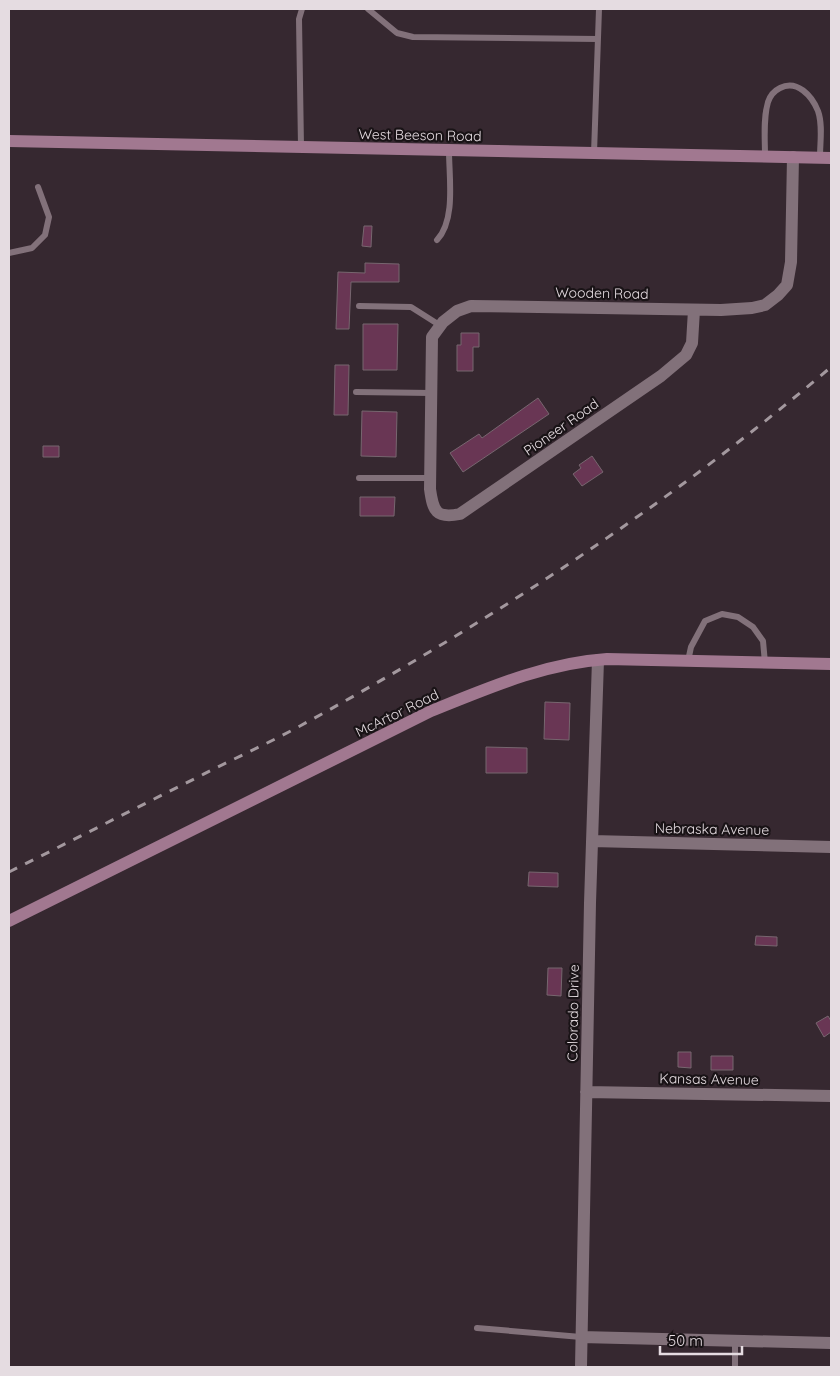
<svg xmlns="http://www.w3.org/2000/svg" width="840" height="1376" font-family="Quicksand,sans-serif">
	<rect width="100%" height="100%" fill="#362830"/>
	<path fill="#693654" stroke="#77666f" d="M 364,226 L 372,226 L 371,247 L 362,246 Z
		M 365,263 L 399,264 L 399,282 L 351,282 L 349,329 L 336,329 L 338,272 L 365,273 Z
		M 363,324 L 398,324 L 397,370 L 363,370 Z
		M 461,333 L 479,333 L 479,347 L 473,347 L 473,371 L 457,371 L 457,345 L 461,345 Z
		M 335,365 L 349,365 L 348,415 L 334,415 Z
		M 538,398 L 549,414 L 463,472 L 450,453 L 479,434 L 482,438 Z
		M 362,411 L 397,412 L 396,457 L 361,456 Z
		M 43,446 L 59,446 L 59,457 L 43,457 Z
		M 592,456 L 603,472 L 582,486 L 573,474 L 581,468 L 579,465 Z
		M 360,497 L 395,497 L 394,516 L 360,516 Z
		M 545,702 L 570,703 L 569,740 L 544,739 Z
		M 486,747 L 527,748 L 527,773 L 486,773 Z
		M 529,872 L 558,873 L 558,887 L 528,886 Z
		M 756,936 L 777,937 L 777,946 L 755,945 Z
		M 548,968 L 562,968 L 561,996 L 547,995 Z
		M 828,1016 L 831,1021 L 831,1032 L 824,1037 L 816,1023 Z
		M 678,1052 L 691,1052 L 691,1068 L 678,1067 Z
		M 711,1056 L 733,1056 L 733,1070 L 711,1070 Z"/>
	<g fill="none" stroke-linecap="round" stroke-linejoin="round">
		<path stroke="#82717a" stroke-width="6" d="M 368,9 L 397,33 L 413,37 L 598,39
			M 301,147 L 299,19 L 302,9
			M 594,153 L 599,9
			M 765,156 C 765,139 763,119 768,102 C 770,96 774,91 780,88 C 797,79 812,96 818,111 C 823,125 820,142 820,157
			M 437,240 C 456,220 449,177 449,151
			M 9,253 L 32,248 L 45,235 L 49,217 L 38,187
			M 359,306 L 411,307 L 441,326
			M 356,392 L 431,393
			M 359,478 L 430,478
			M 688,661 L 691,647 L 705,621 L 722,614 L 738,617 L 753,627 L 763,641 L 765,663
			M 477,1328 L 581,1337
			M 735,1367 L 735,1340"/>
		<path stroke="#82717a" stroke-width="12" d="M 694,310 L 692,343 L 686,355 L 661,376 L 460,514 C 436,519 433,511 430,489 L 432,337 L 443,322 L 457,311 L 471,306 L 721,310 L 752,308 L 765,305 L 778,295 L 787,285 L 791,262 L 793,157
			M 592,841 L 831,847
			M 586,1092 L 831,1096
			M 581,1337 L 831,1343
			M 581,1367 L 590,903 L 598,660"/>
		<path stroke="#a17890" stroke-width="12" d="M 9,141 L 831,158
			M 9,921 L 431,711 C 488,688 545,663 607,659 L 831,664"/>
		<path stroke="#a3989e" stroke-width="3" stroke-dasharray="9 9" stroke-linecap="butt" d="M 9,872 C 73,840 136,808 200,776 C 233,759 267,744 300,726 C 488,623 667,506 831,367"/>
	</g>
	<g text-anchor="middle" stroke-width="4.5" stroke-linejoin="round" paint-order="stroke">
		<g font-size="14" fill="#e5dce1" stroke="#191316">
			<text transform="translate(420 135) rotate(1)" y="5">West Beeson Road</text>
			<text transform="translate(602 293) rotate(1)" y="5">Wooden Road</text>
			<text transform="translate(561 427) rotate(-35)" y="5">Pioneer Road</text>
			<text transform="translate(397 713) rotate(-26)" y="5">McArtor Road</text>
			<text transform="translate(712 829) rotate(1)" y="5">Nebraska Avenue</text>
			<text transform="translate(573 1013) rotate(-89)" y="5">Colorado Drive</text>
			<text transform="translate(709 1079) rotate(1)" y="5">Kansas Avenue</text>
		</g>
	</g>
	<rect width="840" height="1376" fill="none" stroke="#e5dce1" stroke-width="20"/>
	<path d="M660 1346v8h82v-8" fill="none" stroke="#e5dce1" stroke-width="2.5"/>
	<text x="668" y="1346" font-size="15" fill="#e5dce1" stroke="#191316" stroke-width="4" paint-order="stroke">50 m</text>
</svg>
